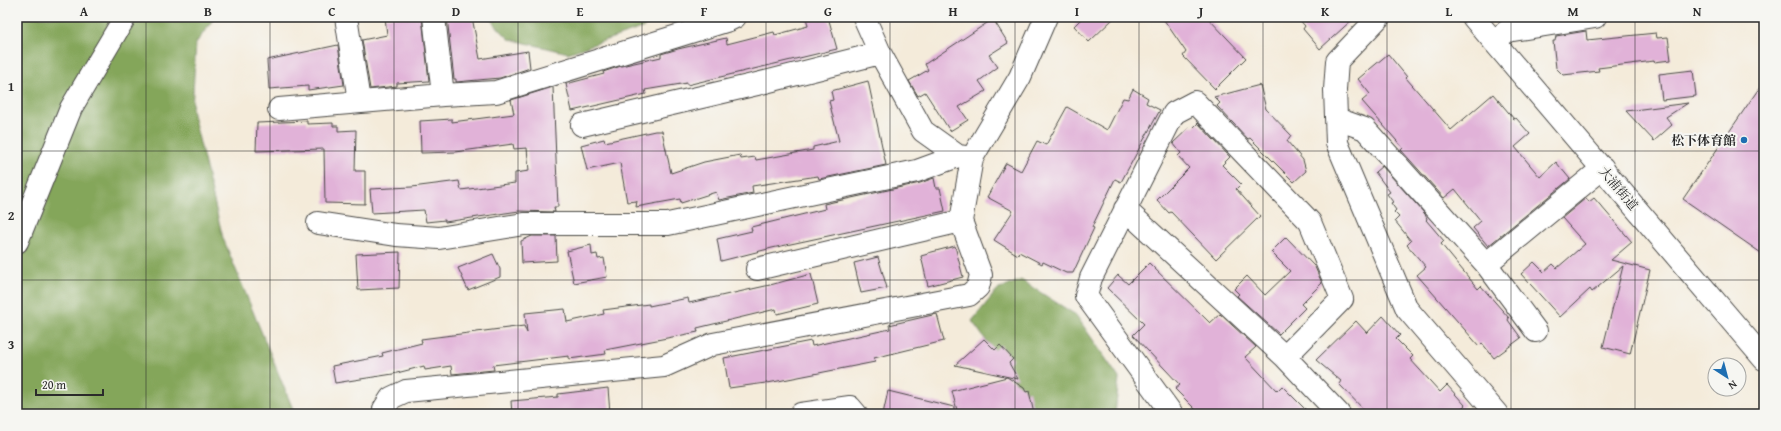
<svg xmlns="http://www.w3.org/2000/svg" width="1781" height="431" font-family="'Gentium Book Plus','Noto Serif JP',serif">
	<rect width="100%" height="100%" fill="#f6f6f2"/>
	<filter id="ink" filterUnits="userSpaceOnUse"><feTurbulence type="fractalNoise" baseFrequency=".025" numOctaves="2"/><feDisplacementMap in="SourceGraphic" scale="8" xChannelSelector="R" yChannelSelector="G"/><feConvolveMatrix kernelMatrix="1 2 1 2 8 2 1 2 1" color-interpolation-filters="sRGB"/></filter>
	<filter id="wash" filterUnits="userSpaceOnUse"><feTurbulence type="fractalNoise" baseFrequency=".012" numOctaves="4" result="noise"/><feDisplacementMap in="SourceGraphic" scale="16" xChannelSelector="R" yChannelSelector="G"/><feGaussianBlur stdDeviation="0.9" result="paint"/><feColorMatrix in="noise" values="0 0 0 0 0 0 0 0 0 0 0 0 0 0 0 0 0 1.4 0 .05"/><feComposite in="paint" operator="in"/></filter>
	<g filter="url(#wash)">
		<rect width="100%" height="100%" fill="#f4ebda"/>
		<path fill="#84a65a" stroke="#586842" d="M 17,17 L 215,17 L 196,43 L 192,110 L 223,238 L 295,414 L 17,414 Z
			M 488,17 L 662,17 L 642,28 L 568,53 L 509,39 Z
			M 1021,280 L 1076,315 L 1119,378 L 1115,414 L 1039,414 L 972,321 L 997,290 Z"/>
		<g id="blocks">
			<path fill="#e1b2d8" d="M 385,17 L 422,17 L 429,81 L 397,83 L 397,86 L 370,89 L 362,40 L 387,35 Z
				M 447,17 L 472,17 L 480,59 L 528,51 L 530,68 L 500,78 L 456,82 L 456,79 L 454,79 Z
				M 806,17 L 828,17 L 837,49 L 687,85 L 687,83 L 645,90 L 646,94 L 572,111 L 566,84 L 604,74 L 603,72 L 621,66 L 661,57 L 661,54 L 678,49 L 726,38 L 727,44 L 774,32 L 775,35 L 808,26 Z
				M 1083,17 L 1115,17 L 1089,42 L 1074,26 Z
				M 1162,17 L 1207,17 L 1246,58 L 1215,89 L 1183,56 L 1186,52 Z
				M 1297,17 L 1355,17 L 1320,49 L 1303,29 L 1305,26 Z
				M 993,19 L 1008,43 L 989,55 L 998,67 L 979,81 L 986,91 L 959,107 L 968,120 L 950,131 L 925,92 L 918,96 L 909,81 L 928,70 L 925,64 Z
				M 1586,31 L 1587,40 L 1656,33 L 1657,38 L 1668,37 L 1671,60 L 1654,62 L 1654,61 L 1598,68 L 1599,71 L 1563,75 L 1556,68 L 1553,41 L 1555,41 L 1556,36 Z
				M 338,45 L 344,85 L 308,90 L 308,86 L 269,89 L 267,60 Z
				M 1388,54 L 1407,77 L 1406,78 L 1451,130 L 1493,94 L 1514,119 L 1516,118 L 1530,134 L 1515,147 L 1540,177 L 1556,162 L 1570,179 L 1488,246 L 1473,228 L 1481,221 L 1455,189 L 1444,198 L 1401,150 L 1403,148 L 1362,101 L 1370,94 L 1358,79 Z
				M 1693,70 L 1696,96 L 1662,100 L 1659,74 Z
				M 868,81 L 886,165 L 819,179 L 818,176 L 752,186 L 753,193 L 719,200 L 716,192 L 681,203 L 680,199 L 636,207 L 637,201 L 627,202 L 620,163 L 587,170 L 581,145 L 604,139 L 605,142 L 655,131 L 662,131 L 671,173 L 704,162 L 740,155 L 741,159 L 755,157 L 756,160 L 813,150 L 813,147 L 839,141 L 829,101 L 833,100 L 831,91 Z
				M 1764,81 L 1764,255 L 1683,199 Z
				M 1260,85 L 1266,109 L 1291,135 L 1287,141 L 1303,160 L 1306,171 L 1294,182 L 1250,138 L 1248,139 L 1217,106 L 1220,103 L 1214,97 Z
				M 553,87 L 558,207 L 554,207 L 555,212 L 519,211 L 445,222 L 445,220 L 426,222 L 424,210 L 372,213 L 370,189 L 412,187 L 459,181 L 461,190 L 515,183 L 515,173 L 529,171 L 527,148 L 514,149 L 513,144 L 455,152 L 421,153 L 420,121 L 452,119 L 452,122 L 514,114 L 511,100 Z
				M 1133,89 L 1148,98 L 1146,103 L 1160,110 L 1121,182 L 1115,179 L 1092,227 L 1094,228 L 1073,273 L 1066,273 L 1043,262 L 1042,264 L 1019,252 L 1018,255 L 994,240 L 1013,211 L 987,197 L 1006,163 L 1021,171 L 1037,141 L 1046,145 L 1067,107 L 1107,130 L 1123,98 L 1128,99 Z
				M 1688,103 L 1666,117 L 1672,125 L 1654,141 L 1626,111 Z
				M 307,121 L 307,124 L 333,123 L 333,126 L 338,126 L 338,131 L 356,130 L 355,171 L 365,171 L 365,204 L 325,203 L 324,149 L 256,151 L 257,123 Z
				M 1198,123 L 1230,157 L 1222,165 L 1241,184 L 1236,189 L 1260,216 L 1216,259 L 1171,212 L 1169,213 L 1157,200 L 1189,168 L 1178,156 L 1181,153 L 1173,143 L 1191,126 L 1193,128 Z
				M 1382,166 L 1425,214 L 1427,219 L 1426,220 L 1444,241 L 1441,244 L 1478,289 L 1481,286 L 1509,318 L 1508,320 L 1521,338 L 1494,358 L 1482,343 L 1479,346 L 1417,275 L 1426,267 L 1407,245 L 1411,241 L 1395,221 L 1399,217 L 1394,212 L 1396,210 L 1391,203 L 1393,202 L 1387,194 L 1390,192 L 1375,172 Z
				M 934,178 L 936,188 L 940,188 L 945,211 L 772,248 L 721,261 L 717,239 L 752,231 L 751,227 L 825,209 L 824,204 L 920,183 Z
				M 1586,198 L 1589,202 L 1594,198 L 1632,242 L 1611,260 L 1650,270 L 1630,354 L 1603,347 L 1623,266 L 1592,292 L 1590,289 L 1560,317 L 1521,274 L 1534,262 L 1544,272 L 1553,264 L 1557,268 L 1585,244 L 1562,218 Z
				M 532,236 L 556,236 L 557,261 L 522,263 L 521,241 Z
				M 1286,237 L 1315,267 L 1322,283 L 1301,304 L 1305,308 L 1279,334 L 1237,296 L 1239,294 L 1234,289 L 1247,276 L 1265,295 L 1290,271 L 1271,252 Z
				M 591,245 L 592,255 L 597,254 L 598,259 L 604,258 L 607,277 L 574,283 L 567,251 Z
				M 955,246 L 963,277 L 928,286 L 921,256 L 928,254 L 928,253 Z
				M 400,252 L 399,288 L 358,290 L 356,254 Z
				M 493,254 L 500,269 L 500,277 L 468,290 L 458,268 Z
				M 878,257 L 887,288 L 861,293 L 854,263 Z
				M 1149,263 L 1210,323 L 1220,314 L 1256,347 L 1245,357 L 1277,391 L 1282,386 L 1310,414 L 1200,414 L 1175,389 L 1180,385 L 1133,335 L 1144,324 L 1107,288 L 1118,275 L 1128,284 Z
				M 811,274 L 818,304 L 777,314 L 776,309 L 697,328 L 698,332 L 605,350 L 606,354 L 569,359 L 569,356 L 493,365 L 494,370 L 452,374 L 451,366 L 425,370 L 424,366 L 393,374 L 335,383 L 332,366 L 383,356 L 382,353 L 422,343 L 421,339 L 524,326 L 527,333 L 525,313 L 565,309 L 567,322 L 604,314 L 603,310 L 649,304 L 649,306 L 688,298 L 689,303 L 770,285 Z
				M 937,314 L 944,341 L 874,358 L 875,362 L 773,382 L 729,388 L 724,358 L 811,341 L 812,346 L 890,329 L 889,325 Z
				M 1383,316 L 1400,335 L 1396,339 L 1413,356 L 1410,359 L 1440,392 L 1447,385 L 1465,405 L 1456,414 L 1368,414 L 1339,384 L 1341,381 L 1316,360 L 1356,321 L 1367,333 Z
				M 984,339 L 995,350 L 1000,345 L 1013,359 L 1009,363 L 1018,379 L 955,365 Z
				M 1007,377 L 1024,388 L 1026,392 L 1029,391 L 1034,414 L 958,414 L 952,391 Z
				M 608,388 L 610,414 L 512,414 L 511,401 L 558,397 L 558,394 Z
				M 888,391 L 954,407 L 954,414 L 883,414 Z"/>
		</g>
	</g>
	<g filter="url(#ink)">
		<use href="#blocks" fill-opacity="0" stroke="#494845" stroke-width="1"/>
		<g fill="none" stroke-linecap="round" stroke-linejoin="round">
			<g stroke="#494845" stroke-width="24">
				<path id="minor" d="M 346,17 L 359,101
					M 864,17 L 880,53 L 923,131 L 958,156
					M 1379,17 L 1337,61 L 1335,90 L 1337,143 L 1407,309 L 1497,414
					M 1495,41 L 1507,31 L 1595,17
					M 443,95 L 496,92 L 729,20 L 735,17
					M 279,109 L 443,95 L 434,17
					M 1337,119 L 1365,129 L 1486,264 L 1536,331
					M 582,125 L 757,84 L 880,53
					M 1125,209 L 1285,357 L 1339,414
					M 318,223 L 396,235 L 439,238 L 524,224 L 668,224 L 917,171 L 958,156 L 972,158
					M 17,242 L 71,108 L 125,17
					M 1486,264 L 1603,168
					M 757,269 L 961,221
					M 385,414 L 384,409 L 391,398 L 406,391 L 664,366 L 713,344 L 969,295 L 978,287 L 981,275 L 961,221 L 972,158 L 1020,77 L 1046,17
					M 801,414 L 850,407 L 856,414
					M 1172,414 L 1086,296 L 1091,278 L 1174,113 L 1195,102 L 1310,222 L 1342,299 L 1285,357"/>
			</g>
			<g stroke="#494845" stroke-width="24">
				<path id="tertiary" d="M 1473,17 L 1764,359"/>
			</g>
			<use href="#minor" stroke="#fff" stroke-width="22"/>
			<use href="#tertiary" stroke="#fff" stroke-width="22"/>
		</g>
	</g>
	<path fill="none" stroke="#2b2b2b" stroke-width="1" stroke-opacity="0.55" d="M 146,17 L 146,414M 270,17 L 270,414M 394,17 L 394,414M 518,17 L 518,414M 642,17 L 642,414M 766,17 L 766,414M 890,17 L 890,414M 1015,17 L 1015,414M 1139,17 L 1139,414M 1263,17 L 1263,414M 1387,17 L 1387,414M 1511,17 L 1511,414M 1635,17 L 1635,414M 17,151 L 1764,151M 17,280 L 1764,280"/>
	<circle fill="#1f6fb2" stroke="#f6f6f2" stroke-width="1.5" cx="1744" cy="140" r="4"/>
	<g text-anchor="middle" stroke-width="4" stroke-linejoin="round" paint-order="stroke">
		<g font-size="13" font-weight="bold" fill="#2b2b2b" stroke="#f6f6f2" text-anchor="end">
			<text x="1736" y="145">松下体育館</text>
		</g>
		<g font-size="13" fill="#2b2b2b" stroke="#f6f6f2">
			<text transform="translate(1619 188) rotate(50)" y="5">大浦街道</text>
		</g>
	</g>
	<rect width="1781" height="431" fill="none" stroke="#f6f6f2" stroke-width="44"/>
	<g transform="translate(1727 377) rotate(144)"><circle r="19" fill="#f6f6f2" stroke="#a5a5a2"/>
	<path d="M0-3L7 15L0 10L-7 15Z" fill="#1f6fb2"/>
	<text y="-6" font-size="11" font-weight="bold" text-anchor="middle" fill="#2b2b2b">N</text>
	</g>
	<path d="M36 389v6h67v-6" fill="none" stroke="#2b2b2b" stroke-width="2"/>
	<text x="42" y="389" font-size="12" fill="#2b2b2b" stroke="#f6f6f2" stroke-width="3" paint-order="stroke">20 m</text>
	<rect x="22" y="22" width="1737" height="387" fill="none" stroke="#2b2b2b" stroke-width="1.5"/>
	<g font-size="13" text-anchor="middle" font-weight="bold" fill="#2b2b2b">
		<text x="84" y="16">A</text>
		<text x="208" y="16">B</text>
		<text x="332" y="16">C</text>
		<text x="456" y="16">D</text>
		<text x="580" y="16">E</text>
		<text x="704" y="16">F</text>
		<text x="828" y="16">G</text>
		<text x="953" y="16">H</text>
		<text x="1077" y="16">I</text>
		<text x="1201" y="16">J</text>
		<text x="1325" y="16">K</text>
		<text x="1449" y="16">L</text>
		<text x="1573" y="16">M</text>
		<text x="1697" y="16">N</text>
		<text x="11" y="91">1</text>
		<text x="11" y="220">2</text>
		<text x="11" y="349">3</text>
	</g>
</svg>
